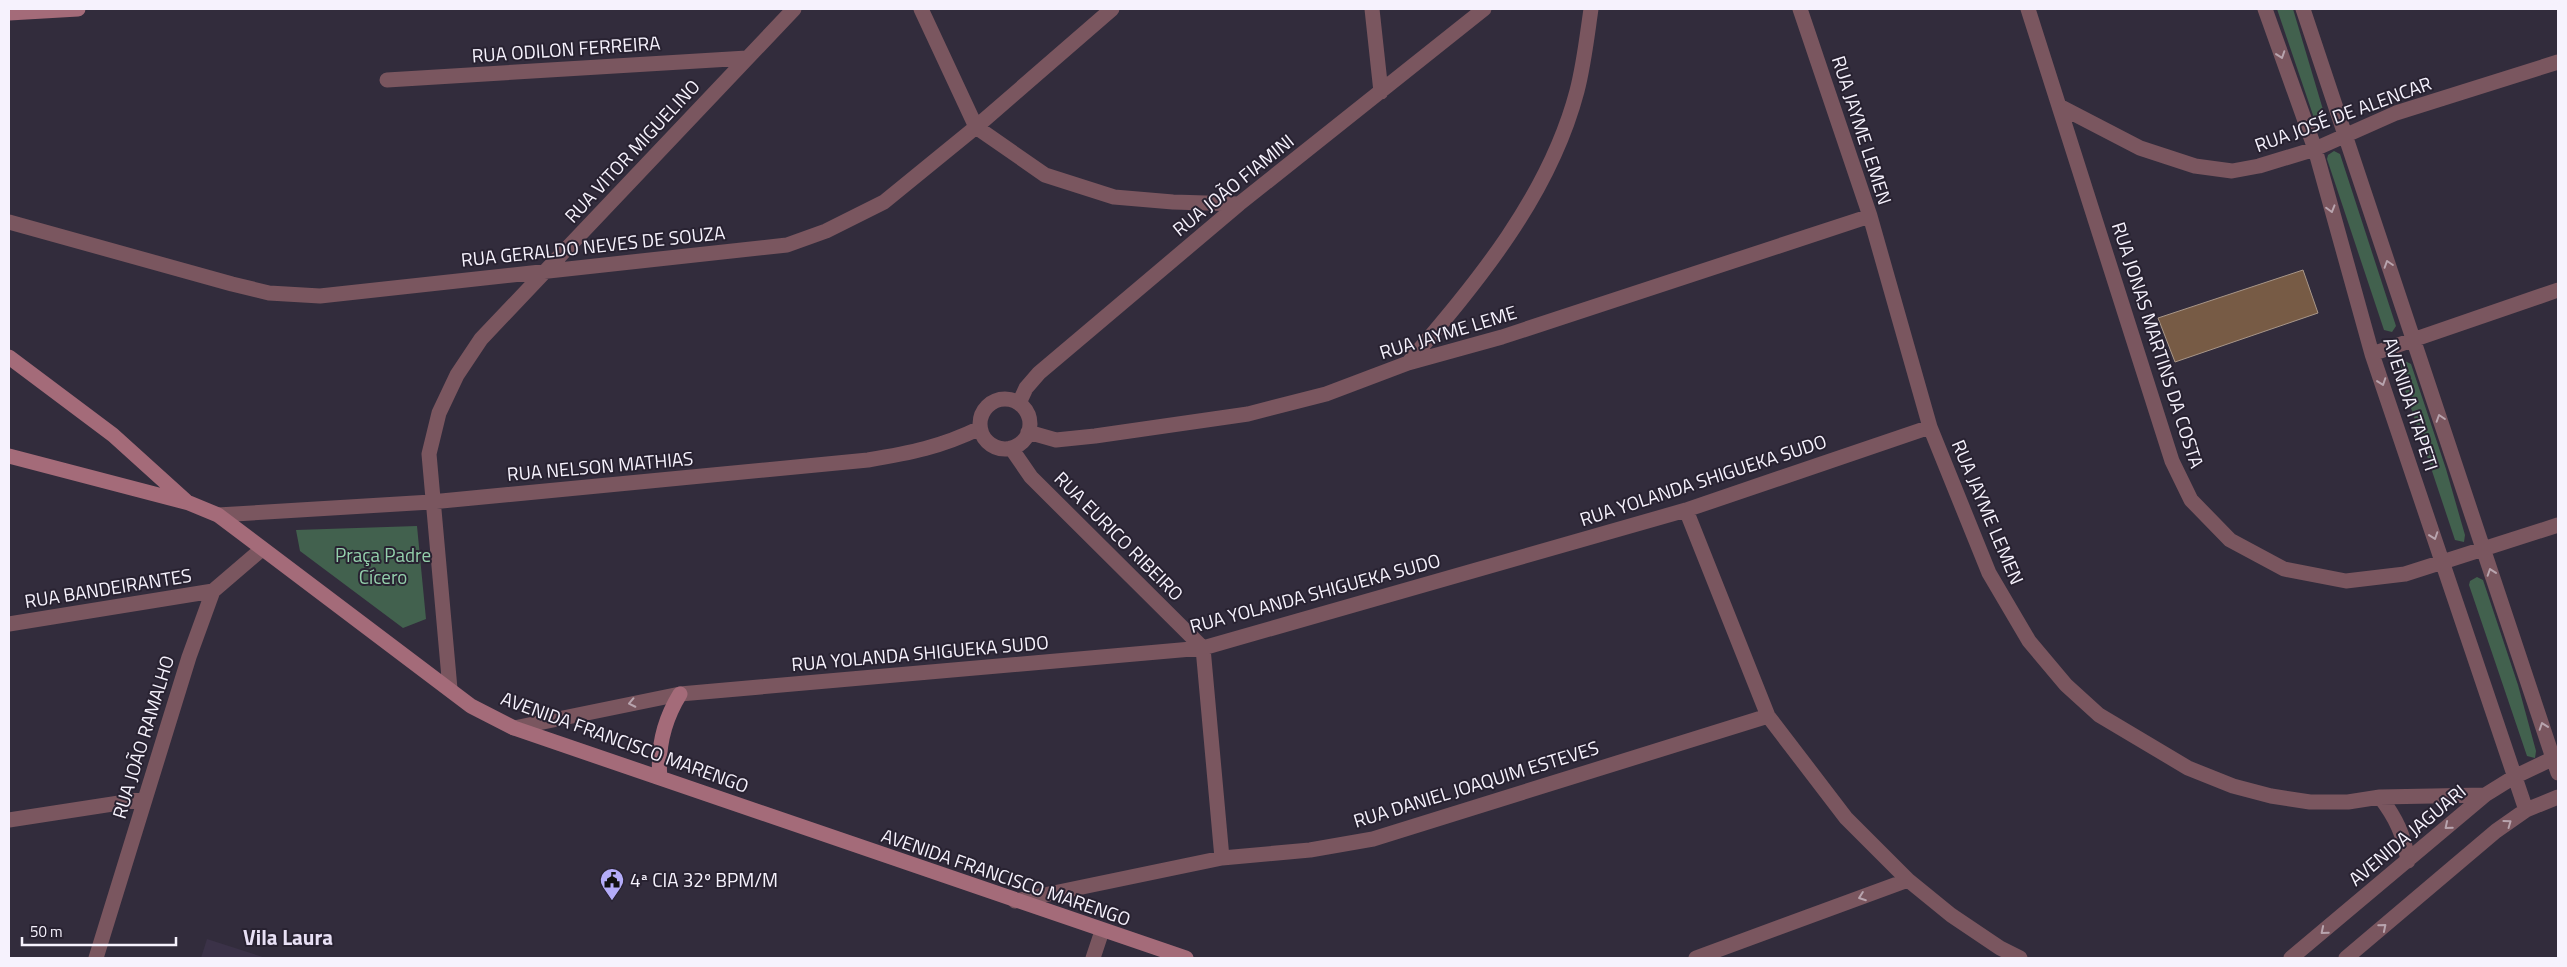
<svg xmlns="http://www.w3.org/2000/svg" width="2567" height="967" font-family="'Titillium Web',sans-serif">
	<rect width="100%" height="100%" fill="#322c3c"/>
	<path fill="#3b3248" d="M 207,939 L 266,958 L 201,958 Z"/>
	<path fill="#42614e" d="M 2277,9 L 2293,9 L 2324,113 L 2323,120 L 2314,118 Z
		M 2334,151 L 2340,154 L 2396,326 L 2392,332 L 2384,330 L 2327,159 L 2328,155 Z
		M 2405,361 L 2411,364 L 2446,469 L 2465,535 L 2464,542 L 2455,540 L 2398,369 L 2399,365 Z
		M 417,526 L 426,619 L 403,628 L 300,551 L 296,530 Z
		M 2477,577 L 2483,580 L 2518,685 L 2536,751 L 2535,758 L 2527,756 L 2469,585 L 2470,581 Z"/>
	<path fill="#775b45" stroke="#a99789" d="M 2303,270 L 2318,313 L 2175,362 L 2158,318 Z"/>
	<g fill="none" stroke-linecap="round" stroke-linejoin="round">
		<path stroke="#7a565f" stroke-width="15" d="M 921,9 L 976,127 L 1045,175 L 1114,197 L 1173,202 L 1239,204
			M 1372,9 L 1381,92
			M 1800,9 L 1870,216 L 1930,427 L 1989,573 L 2029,641 L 2066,685 L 2099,715 L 2188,768 L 2233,786 L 2271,796 L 2310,802 L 2348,802 L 2380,797 L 2485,795
			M 2028,9 L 2172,461 L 2191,500 L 2230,540 L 2284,569 L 2346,581 L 2405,574 L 2558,525
			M 2265,9 L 2315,149 L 2372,354 L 2526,810
			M 2303,9 L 2558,773
			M 387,80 L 747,58
			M 2059,106 L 2140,148 L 2195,166 L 2232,171 L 2259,166 L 2315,149 L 2396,113 L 2558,62
			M 9,222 L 232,284 L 269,293 L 320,296 L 787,245 L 826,231 L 884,202 L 976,127 L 1112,9
			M 2372,354 L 2558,290
			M 1408,363 C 1477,282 1549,197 1577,91 C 1584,64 1587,36 1591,9
			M980 424a25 25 0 1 1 50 0a25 25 0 1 1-50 0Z
			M 1019,403 L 1026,388 L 1039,373 L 1239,204 L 1484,9
			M 1028,432 L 1056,440 L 1095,436 L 1248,414 L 1326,394 L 1408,363 L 1502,337 L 1870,216
			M 1011,448 L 1031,477 L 1203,648 L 1222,858
			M 1686,510 L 1768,716 L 1846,818 L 1908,880 L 1951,915 L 2000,948 L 2020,958
			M 218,515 L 431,502 L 868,460 C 910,453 941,447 980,428
			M 9,624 L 213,591
			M 450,689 L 429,454 L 439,413 L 457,375 L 481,339 L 794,9
			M 514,728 L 680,694 L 1203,648 L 1686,510 L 1930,427
			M 2380,797 C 2396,818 2404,835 2408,861
			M 9,820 L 145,799
			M 1015,901 L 1222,858 L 1310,850 L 1373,839 L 1768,716
			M 96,958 L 189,657 L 213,591 L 262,549
			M 1093,958 L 1102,931
			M 1696,958 L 1908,880
			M 2291,958 L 2485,795 L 2514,777 L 2558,756
			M 2346,958 L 2496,831 L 2526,810 L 2558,797"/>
		<path stroke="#a46b79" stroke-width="15" d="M 9,13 L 78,9
			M 9,357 L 113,435 L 186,501
			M 9,456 L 189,503 L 218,515 L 471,706 L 514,728 L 1186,958
			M 660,778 C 657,747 664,720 680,694"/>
	</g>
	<defs><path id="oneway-chevron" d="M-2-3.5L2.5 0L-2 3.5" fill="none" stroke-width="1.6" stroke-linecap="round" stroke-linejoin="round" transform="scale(1.25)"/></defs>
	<g stroke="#b8a4ae">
		<use href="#oneway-chevron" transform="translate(2281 55) rotate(71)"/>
		<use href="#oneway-chevron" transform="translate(2331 209) rotate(74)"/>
		<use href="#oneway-chevron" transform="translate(2388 264) rotate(-108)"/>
		<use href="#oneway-chevron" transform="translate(2382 382) rotate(71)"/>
		<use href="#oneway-chevron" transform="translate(2440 418) rotate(-108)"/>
		<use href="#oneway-chevron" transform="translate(2434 536) rotate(71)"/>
		<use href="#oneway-chevron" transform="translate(2491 572) rotate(-109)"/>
		<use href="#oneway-chevron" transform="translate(632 703) rotate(168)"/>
		<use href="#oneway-chevron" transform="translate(2543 726) rotate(-109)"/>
		<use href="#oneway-chevron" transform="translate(2508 823) rotate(-36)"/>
		<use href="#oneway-chevron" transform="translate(2448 826) rotate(140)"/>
		<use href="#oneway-chevron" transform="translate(1862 897) rotate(160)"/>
		<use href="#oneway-chevron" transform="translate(2383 927) rotate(-40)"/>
		<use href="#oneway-chevron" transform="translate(2324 931) rotate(140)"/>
	</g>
	<defs>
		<g id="civic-pin" transform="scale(1.25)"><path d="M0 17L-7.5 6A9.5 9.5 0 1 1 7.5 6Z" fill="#b4acf9" stroke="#282231"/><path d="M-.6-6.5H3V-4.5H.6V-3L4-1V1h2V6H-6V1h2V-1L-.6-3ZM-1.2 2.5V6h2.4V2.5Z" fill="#111"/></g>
	</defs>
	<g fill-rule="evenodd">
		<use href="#civic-pin" x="612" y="880"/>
	</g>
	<g text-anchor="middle" stroke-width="4" stroke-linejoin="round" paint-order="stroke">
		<g font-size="19" fill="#f6f2fd" stroke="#282231">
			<text transform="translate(566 49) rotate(-4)" y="7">RUA ODILON FERREIRA</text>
			<text transform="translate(2343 114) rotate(-20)" y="7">RUA JOSÉ DE ALENCAR</text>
			<text transform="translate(1862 130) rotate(72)" y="7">RUA JAYME LEMEN</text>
			<text transform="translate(632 151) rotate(-47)" y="7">RUA VITOR MIGUELINO</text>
			<text transform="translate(1233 185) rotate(-39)" y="7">RUA JOÃO FIAMINI</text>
			<text transform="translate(593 246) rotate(-6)" y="7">RUA GERALDO NEVES DE SOUZA</text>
			<text transform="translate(1448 332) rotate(-17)" y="7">RUA JAYME LEME</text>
			<text transform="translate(2158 345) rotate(72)" y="7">RUA JONAS MARTINS DA COSTA</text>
			<text transform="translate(2411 404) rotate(72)" y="7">AVENIDA ITAPETI</text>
			<text transform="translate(600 466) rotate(-5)" y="7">RUA NELSON MATHIAS</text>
			<text transform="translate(1703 480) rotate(-18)" y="7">RUA YOLANDA SHIGUEKA SUDO</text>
			<text transform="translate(1988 512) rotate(67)" y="7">RUA JAYME LEMEN</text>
			<text transform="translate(1119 536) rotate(45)" y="7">RUA EURICO RIBEIRO</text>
			<text transform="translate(108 588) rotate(-9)" y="7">RUA BANDEIRANTES</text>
			<text transform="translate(1315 593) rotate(-15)" y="7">RUA YOLANDA SHIGUEKA SUDO</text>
			<text transform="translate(920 653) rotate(-5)" y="7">RUA YOLANDA SHIGUEKA SUDO</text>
			<text transform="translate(143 737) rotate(-73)" y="7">RUA JOÃO RAMALHO</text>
			<text transform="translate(625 742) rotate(20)" y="7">AVENIDA FRANCISCO MARENGO</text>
			<text transform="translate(1476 784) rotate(-17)" y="7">RUA DANIEL JOAQUIM ESTEVES</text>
			<text transform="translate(2407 835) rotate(-40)" y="7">AVENIDA JAGUARI</text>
			<text transform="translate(1006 877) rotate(19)" y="7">AVENIDA FRANCISCO MARENGO</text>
		</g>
		<g font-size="19" fill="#94d0ac" stroke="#282231">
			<text x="383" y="562">Praça Padre<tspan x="383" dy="22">Cícero</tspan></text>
		</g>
		<g font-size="19" fill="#f6f2fd" stroke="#282231" text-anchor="start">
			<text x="630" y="887">4ª CIA 32º BPM/M</text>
		</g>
		<g font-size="21" font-weight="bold" fill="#e8e0f5" stroke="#282231">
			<text x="288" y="945">Vila Laura</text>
		</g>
	</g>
	<rect width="2567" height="967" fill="none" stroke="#f6f2fd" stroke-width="20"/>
	<path d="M22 937v8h154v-8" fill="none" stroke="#f6f2fd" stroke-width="2.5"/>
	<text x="30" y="937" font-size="15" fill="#f6f2fd" stroke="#282231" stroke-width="4" paint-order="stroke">50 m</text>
</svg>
